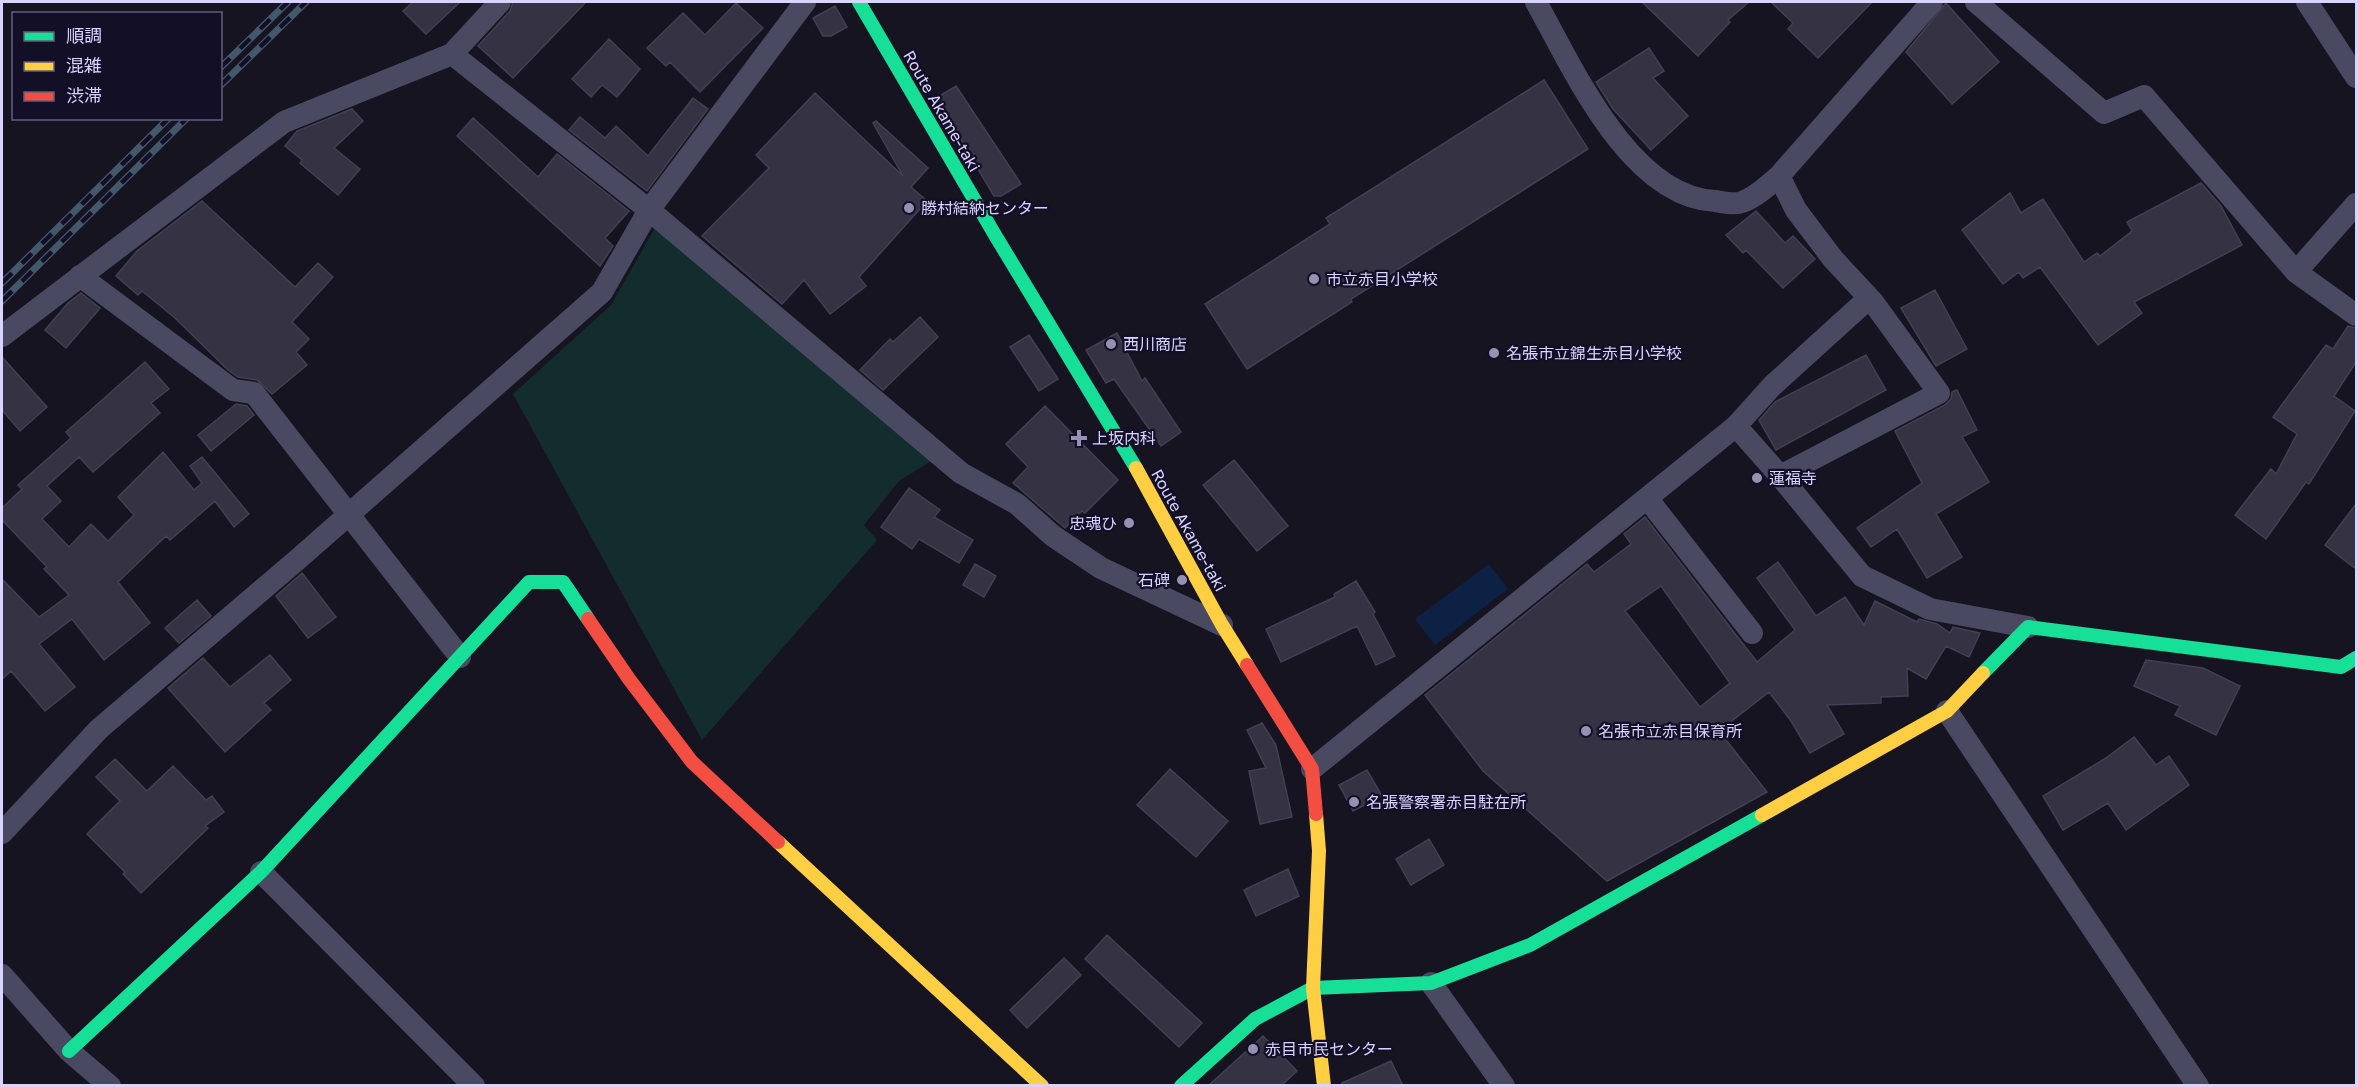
<svg xmlns="http://www.w3.org/2000/svg" width="2358" height="1087" font-family="'Golos Text','Noto Sans JP',sans-serif">
	<rect width="100%" height="100%" fill="#161421"/>
	<path fill="#132c2d" d="M 656,226 L 933,460 L 899,481 L 864,525 L 877,540 L 702,740 L 513,394 L 611,305 Z"/>
	<path fill="#0d2144" d="M 1489,564 L 1508,589 L 1435,645 L 1415,619 Z"/>
	<path fill="#343243" stroke="#433f54" stroke-width="1.5" fill-rule="evenodd" d="M 413,2 L 460,2 L 426,34 L 403,11 Z
		M 513,2 L 586,2 L 513,78 L 478,46 L 510,11 Z
		M 1642,2 L 1749,2 L 1728,20 L 1730,22 L 1698,56 Z
		M 1771,2 L 1872,2 L 1818,58 L 1788,29 L 1793,23 Z
		M 736,3 L 763,28 L 700,92 L 670,62 L 666,66 L 647,48 L 683,13 L 705,35 Z
		M 1946,3 L 1999,62 L 1952,104 L 1906,52 Z
		M 835,6 L 847,27 L 831,36 L 823,36 L 813,18 Z
		M 609,39 L 640,69 L 617,97 L 602,85 L 591,97 L 572,79 Z
		M 1649,48 L 1664,71 L 1653,78 L 1688,116 L 1651,150 L 1613,109 L 1596,82 Z
		M 1544,80 L 1588,149 L 1351,299 L 1352,302 L 1247,369 L 1205,304 L 1330,224 L 1326,218 Z
		M 956,86 L 1021,184 L 1001,196 L 994,196 L 936,98 Z
		M 815,93 L 903,176 L 873,123 L 876,121 L 928,168 L 911,187 L 927,201 L 859,277 L 866,286 L 830,314 L 804,280 L 782,304 L 702,236 L 769,168 L 756,155 Z
		M 693,98 L 708,109 L 647,191 L 569,130 L 580,117 L 605,138 L 616,126 L 648,156 Z
		M 352,109 L 363,121 L 334,148 L 360,169 L 338,195 L 300,163 L 302,160 L 285,146 L 297,131 Z
		M 473,118 L 538,177 L 557,154 L 629,211 L 605,238 L 613,246 L 600,266 L 457,136 Z
		M 2201,183 L 2221,206 L 2242,245 L 2134,302 L 2142,313 L 2098,345 L 2040,267 L 2023,278 L 2019,272 L 2003,284 L 1962,230 L 2010,193 L 2021,213 L 2043,199 L 2084,262 L 2097,253 L 2100,256 L 2132,231 L 2127,222 Z
		M 202,201 L 295,287 L 318,263 L 333,277 L 292,322 L 309,339 L 296,352 L 307,365 L 272,394 L 257,380 L 238,377 L 228,370 L 175,318 L 142,291 L 138,295 L 116,276 L 137,251 Z
		M 1756,211 L 1785,243 L 1793,236 L 1815,259 L 1783,288 L 1746,250 L 1743,253 L 1726,235 Z
		M 1935,290 L 1967,349 L 1936,366 L 1901,308 Z
		M 81,293 L 100,308 L 66,348 L 45,330 L 68,303 Z
		M 920,317 L 938,337 L 883,390 L 860,370 L 890,339 L 893,342 Z
		M 2348,326 L 2356,328 L 2356,362 L 2334,396 L 2355,411 L 2309,484 L 2306,482 L 2266,539 L 2235,515 L 2271,469 L 2276,474 L 2297,434 L 2273,417 L 2326,345 L 2333,349 Z
		M 1117,333 L 1142,381 L 1145,378 L 1181,432 L 1161,446 L 1114,379 L 1106,383 L 1086,350 Z
		M 1029,335 L 1058,379 L 1039,391 L 1010,347 Z
		M 1866,355 L 1886,390 L 1776,450 L 1759,420 L 1775,402 Z
		M 2,357 L 47,407 L 20,431 L 2,410 Z
		M 145,362 L 169,389 L 151,403 L 160,413 L 93,472 L 79,457 L 47,486 L 61,501 L 42,519 L 69,547 L 91,524 L 108,541 L 134,515 L 118,497 L 163,452 L 194,490 L 202,483 L 190,466 L 202,457 L 249,514 L 234,527 L 215,501 L 170,540 L 166,536 L 118,582 L 150,623 L 104,660 L 72,619 L 39,644 L 75,687 L 45,711 L 11,671 L 2,679 L 2,579 L 39,617 L 69,595 L 44,569 L 47,567 L 2,520 L 2,508 L 22,489 L 18,485 L 71,438 L 66,432 Z
		M 1957,390 L 1977,430 L 1962,437 L 1989,482 L 1936,514 L 1962,557 L 1927,578 L 1897,529 L 1871,547 L 1857,528 L 1922,483 L 1895,431 L 1945,405 L 1951,399 L 1952,392 Z
		M 236,404 L 247,406 L 254,415 L 211,451 L 198,435 Z
		M 1045,406 L 1118,480 L 1085,513 L 1082,511 L 1065,528 L 1013,483 L 1028,467 L 1006,444 Z
		M 1234,460 L 1288,526 L 1257,551 L 1203,485 Z
		M 909,488 L 940,510 L 934,517 L 973,540 L 959,563 L 919,539 L 912,549 L 881,527 Z
		M 2356,504 L 2356,569 L 2325,545 Z
		M 1645,517 L 1757,662 L 1795,630 L 1757,578 L 1778,562 L 1816,616 L 1845,597 L 1864,625 L 1875,601 L 1917,622 L 1919,619 L 1937,624 L 1950,633 L 1953,627 L 1980,633 L 1969,657 L 1946,646 L 1926,679 L 1907,668 L 1908,696 L 1881,697 L 1881,703 L 1827,705 L 1844,734 L 1810,753 L 1791,721 L 1769,692 L 1719,731 L 1767,792 L 1607,881 L 1483,771 L 1425,695 L 1587,564 L 1594,572 L 1631,544 L 1624,534 ZM 1661,586 L 1730,683 L 1700,707 L 1625,611 Z
		M 975,564 L 996,576 L 984,597 L 963,585 Z
		M 302,573 L 336,617 L 308,638 L 276,596 Z
		M 1356,581 L 1375,612 L 1373,614 L 1395,656 L 1376,665 L 1357,626 L 1281,662 L 1266,629 L 1335,597 L 1334,594 Z
		M 197,600 L 211,616 L 179,643 L 165,628 Z
		M 270,655 L 291,680 L 264,703 L 271,710 L 225,752 L 168,688 L 203,658 L 230,687 Z
		M 2146,660 L 2203,668 L 2240,686 L 2216,735 L 2175,715 L 2180,706 L 2134,686 Z
		M 1262,723 L 1276,745 L 1292,817 L 1260,824 L 1249,771 L 1266,768 L 1247,730 Z
		M 2134,737 L 2156,765 L 2169,756 L 2189,785 L 2126,830 L 2108,803 L 2063,830 L 2043,796 L 2106,758 Z
		M 115,759 L 147,791 L 173,766 L 206,800 L 212,796 L 224,812 L 205,826 L 208,828 L 141,893 L 123,874 L 125,872 L 87,834 L 120,801 L 96,777 Z
		M 1170,769 L 1228,821 L 1196,857 L 1137,805 Z
		M 1367,770 L 1382,796 L 1353,811 L 1339,785 Z
		M 1429,839 L 1444,865 L 1411,885 L 1396,859 Z
		M 1288,869 L 1299,896 L 1256,916 L 1244,890 Z
		M 1107,935 L 1202,1023 L 1179,1047 L 1085,959 Z
		M 1064,958 L 1081,975 L 1027,1028 L 1010,1010 Z
		M 1263,1036 L 1297,1071 L 1281,1086 L 1208,1086 Z
		M 1391,1061 L 1403,1086 L 1342,1086 L 1342,1083 Z"/>
	<g fill="none" stroke-linecap="round" stroke-linejoin="round">
		<path stroke="#4a4962" stroke-width="22" d="M 1536,2 C 1572,66 1629,197 1715,201 C 1722,202 1735,205 1742,202 C 1755,198 1769,185 1779,176
			M 1976,2 L 2104,113 L 2144,96 L 2296,272 L 2356,315
			M 2307,2 L 2356,77
			M 452,54 L 649,210 L 961,473 L 1017,504 L 1053,536 L 1101,568 L 1222,625
			M 2296,272 L 2356,204
			M 80,276 L 233,390 L 254,393 L 460,657
			M 2,336 L 284,122 L 452,54 L 500,2
			M 1736,426 L 1772,386 L 1869,298
			M 1780,476 L 1862,576 L 1930,609 L 2028,627
			M 1647,498 L 1752,633
			M 1947,711 L 2198,1086
			M 1312,769 L 1736,426 L 1780,476 L 1939,393 L 1873,302 L 1833,259 L 1796,210 L 1779,176 L 1932,2
			M 2,833 L 99,729 L 297,560 L 602,292 L 649,210 L 805,2
			M 261,872 L 474,1086
			M 2,975 L 69,1051 L 110,1086
			M 1431,983 L 1504,1086"/>
		<path stroke="#16e098" stroke-width="14" d="M 859,2 L 995,235 L 1136,468
			M 1983,673 L 2028,627 L 2341,667 L 2356,658
			M 69,1051 L 261,872 L 529,582 L 563,582 L 588,619
			M 1181,1086 L 1255,1019 L 1313,988 L 1431,983 L 1530,945 L 1762,815"/>
		<path stroke="#ffcf43" stroke-width="14" d="M 1136,468 L 1222,625 L 1247,665
			M 1316,814 L 1319,851 L 1313,988 L 1324,1086
			M 1762,815 L 1947,711 L 1983,673
			M 778,842 L 1042,1086"/>
		<path stroke="#f24e42" stroke-width="14" d="M 588,619 L 629,679 L 692,762 L 778,842
			M 1247,665 L 1312,769 L 1316,814"/>
		<g stroke="#43596b" stroke-width="7">
			<path id="rail" d="M 220,68 L 288,2
				M 220,86 L 306,2
				M 2,283 L 169,118
				M 2,301 L 187,118"/>
		</g>
		<use href="#rail" stroke="#130f26" stroke-width="4.5" stroke-dasharray="14" stroke-linecap="butt"/>
	</g>
	<g fill="#9591b1" stroke="#130f26" stroke-width="2">
		<circle cx="909" cy="208" r="6"/>
		<circle cx="1314" cy="279" r="6"/>
		<circle cx="1111" cy="344" r="6"/>
		<circle cx="1494" cy="353" r="6"/>
		<path d="M1076 429h6v6h6v6h-6v6h-6v-6h-6v-6h6z"/>
		<circle cx="1757" cy="478" r="6"/>
		<circle cx="1129" cy="523" r="6"/>
		<circle cx="1182" cy="580" r="6"/>
		<circle cx="1586" cy="731" r="6"/>
		<circle cx="1354" cy="802" r="6"/>
		<circle cx="1253" cy="1049" r="6"/>
	</g>
	<g text-anchor="middle" stroke-width="4.5" stroke-linejoin="round" paint-order="stroke">
		<g font-size="16" fill="#d9d4ff" stroke="#130f26">
			<text transform="translate(942 111) rotate(60)" y="6">Route Akame-taki</text>
			<text transform="translate(1189 530) rotate(61)" y="6">Route Akame-taki</text>
		</g>
		<g font-size="16" fill="#d9d4ff" stroke="#130f26" text-anchor="start">
			<text x="921" y="214">勝村結納センター</text>
			<text x="1326" y="285">市立赤目小学校</text>
			<text x="1123" y="350">西川商店</text>
			<text x="1506" y="359">名張市立錦生赤目小学校</text>
			<text x="1092" y="444">上坂内科</text>
			<text x="1769" y="484">蓮福寺</text>
			<text x="1117" y="529" text-anchor="end">忠魂ひ</text>
			<text x="1170" y="586" text-anchor="end">石碑</text>
			<text x="1598" y="737">名張市立赤目保育所</text>
			<text x="1366" y="808">名張警察署赤目駐在所</text>
			<text x="1265" y="1055">赤目市民センター</text>
		</g>
	</g>
	<rect width="2358" height="1087" fill="none" stroke="#d9d4ff" stroke-width="6"/>
	<rect x="12" y="12" width="210" height="108" fill="#130f26" stroke="#625e7d" stroke-width="1.5"/>
	<rect x="24" y="32" width="30" height="9" fill="#16e098" stroke="#625e7d" stroke-width="1.5"/>
	<text x="66" y="42" font-size="18" fill="#d9d4ff">順調</text>
	<rect x="24" y="62" width="30" height="9" fill="#ffcf43" stroke="#625e7d" stroke-width="1.5"/>
	<text x="66" y="72" font-size="18" fill="#d9d4ff">混雑</text>
	<rect x="24" y="92" width="30" height="9" fill="#f24e42" stroke="#625e7d" stroke-width="1.5"/>
	<text x="66" y="102" font-size="18" fill="#d9d4ff">渋滞</text>
</svg>
